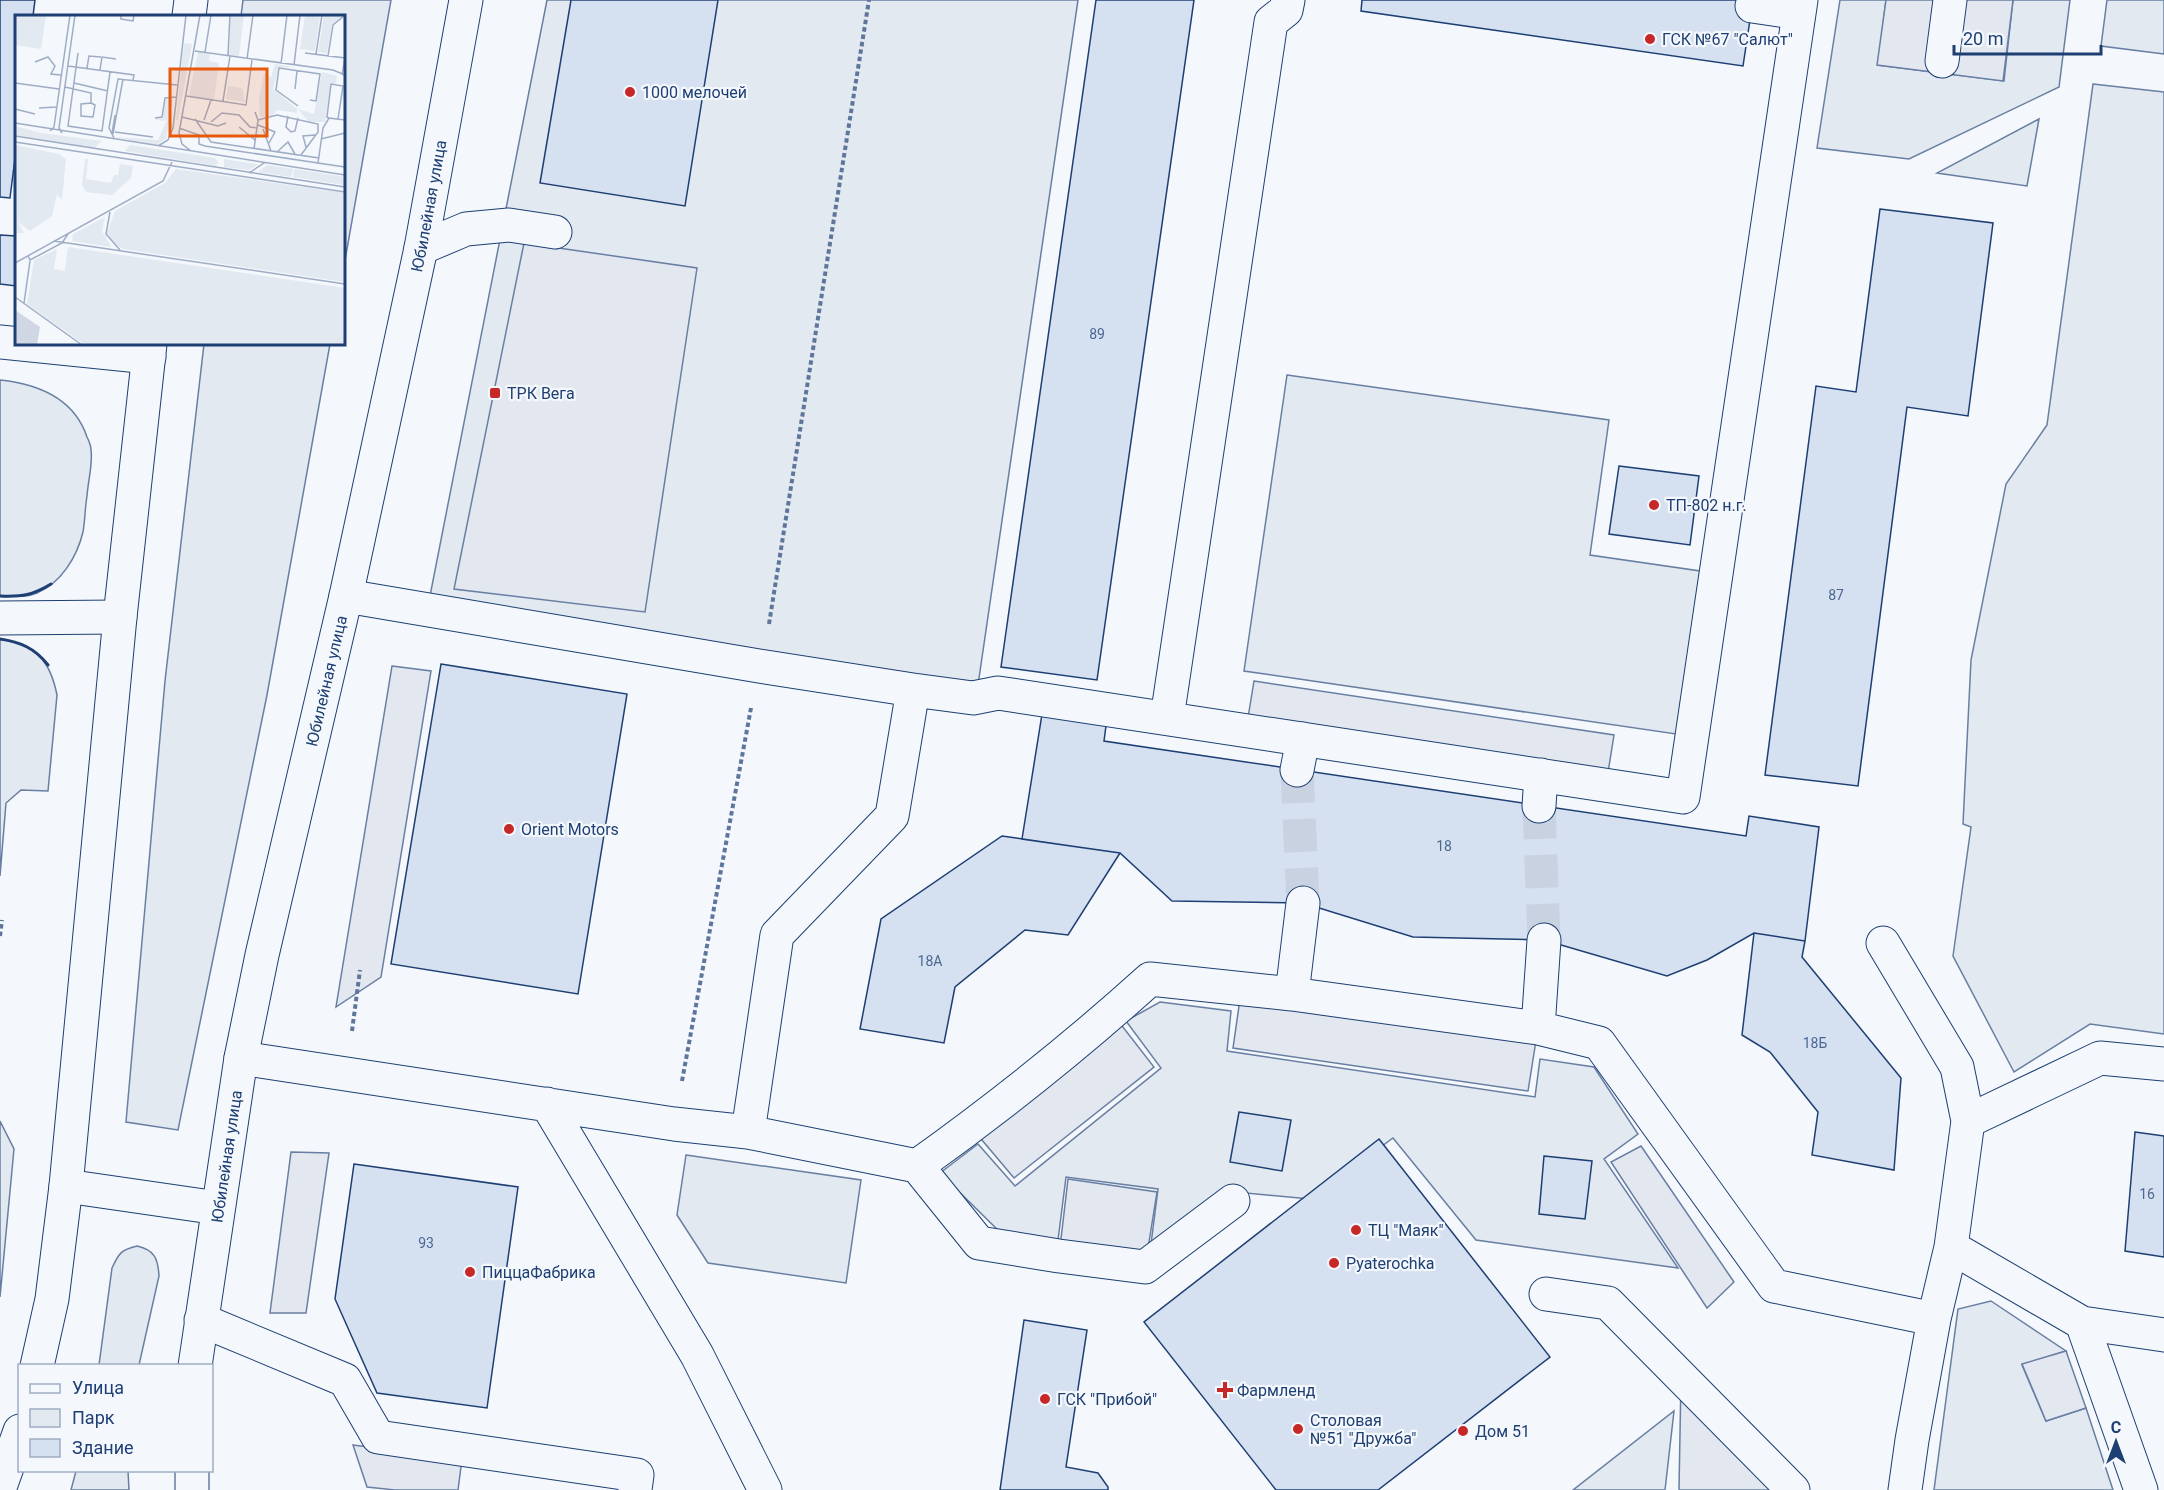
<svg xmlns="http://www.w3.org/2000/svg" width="2164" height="1490" font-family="Roboto,sans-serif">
	<rect width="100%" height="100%" fill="#f4f7fb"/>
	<path fill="#e3e9f0" stroke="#687fa3" stroke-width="1.5" d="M 243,0 L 391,0 L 344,266 L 344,16 L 241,16 Z
		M 547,0 L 1078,0 L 978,685 L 428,606 Z
		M 1840,0 L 1886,0 L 1878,65 L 2004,81 L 2013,0 L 2070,0 L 2059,87 L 1909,159 L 1817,148 Z
		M 2107,0 L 2164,0 L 2164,54 L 2101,46 Z
		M 2093,84 L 2164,92 L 2164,1034 L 2090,1024 L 2014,1072 L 1953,956 L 1971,827 L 1963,824 L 1971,660 L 2006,484 L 2047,425 Z
		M 2039,119 L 2027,186 L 1937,173 Z
		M 204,344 L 330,344 L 267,695 L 178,1130 L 126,1122 L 165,681 Z
		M 1287,375 L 1609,420 L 1590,555 L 1700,571 L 1676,734 L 1244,671 Z
		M 0,380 C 38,384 74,398 87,437 C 89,441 91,446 91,450 C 93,464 88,481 87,496 C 85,508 85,521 83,532 C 77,557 61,583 37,593 C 26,598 12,596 0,596 Z
		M 0,639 C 36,645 50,660 57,695 L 48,791 L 21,790 L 6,803 L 0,876 Z
		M 1160,1002 L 1231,1011 L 1227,1051 L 1535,1097 L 1540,1059 L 1594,1067 L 1638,1134 L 1604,1159 L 1678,1268 L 1476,1240 L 1393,1138 L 1310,1199 L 1225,1191 L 1150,1252 L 1158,1189 L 1066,1177 L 1058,1240 L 1001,1233 L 940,1173 L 978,1144 L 1015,1186 L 1161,1068 L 1126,1021 Z
		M 0,1121 L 14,1149 L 0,1297 Z
		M 686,1155 L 861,1180 L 846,1283 L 708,1263 L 677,1215 Z
		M 137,1246 C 155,1250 158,1259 159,1276 L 139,1365 L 99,1365 L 112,1268 C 119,1253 121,1250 137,1246 Z
		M 1991,1301 L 2066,1351 L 2022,1365 L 2046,1421 L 2086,1408 L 2113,1490 L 1934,1490 L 1958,1309 Z
		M 1674,1411 L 1665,1490 L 1573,1490 Z
		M 76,1471 L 128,1471 L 129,1490 L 71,1490 Z"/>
	<path fill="#e3e8f0" stroke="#687fa3" stroke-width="1.5" d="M 1886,0 L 2013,0 L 2003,81 L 1877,65 Z
		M 524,243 L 697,268 L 645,612 L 454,589 Z
		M 392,666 L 431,671 L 381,977 L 336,1007 Z
		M 1254,681 L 1614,735 L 1606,785 L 1246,730 Z
		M 1242,985 L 1538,1028 L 1528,1091 L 1233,1048 Z
		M 1112,1013 L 1154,1067 L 1014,1178 L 971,1127 Z
		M 1641,1146 L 1734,1282 L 1707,1308 L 1611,1162 Z
		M 291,1152 L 329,1153 L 306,1313 L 270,1313 Z
		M 1068,1179 L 1157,1192 L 1145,1267 L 1059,1256 Z
		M 2066,1351 L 2086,1408 L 2046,1421 L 2022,1364 Z
		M 1681,1378 L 1793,1490 L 1679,1490 Z
		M 353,1445 L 462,1459 L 458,1490 L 395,1490 L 367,1487 Z"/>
	<path fill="#d5e0f0" stroke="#1d3f73" stroke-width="1.5" d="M 0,0 L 35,0 L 33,16 L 16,16 L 16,150 L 10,198 L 0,197 Z
		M 571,0 L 718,0 L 685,206 L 540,183 Z
		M 1096,0 L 1194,0 L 1097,680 L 1001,667 Z
		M 1362,0 L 1753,0 L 1743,66 L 1361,11 Z
		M 1880,209 L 1993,223 L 1968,416 L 1907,407 L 1858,786 L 1765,775 L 1816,386 L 1856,392 Z
		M 0,235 L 16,236 L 16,286 L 0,284 Z
		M 1619,466 L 1699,476 L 1690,545 L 1609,534 Z
		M 441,664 L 627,694 L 578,994 L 391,964 Z
		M 1043,708 L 1107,718 L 1104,741 L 1746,836 L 1749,816 L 1819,827 L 1805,941 L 1754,933 L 1707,960 L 1667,976 L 1544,940 L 1413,937 L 1303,903 L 1172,901 L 1120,853 L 1022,839 Z
		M 1002,836 L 1120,853 L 1068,935 L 1025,930 L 955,987 L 944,1043 L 860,1029 L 881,919 Z
		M 1754,933 L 1805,941 L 1802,957 L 1901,1078 L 1894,1170 L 1812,1155 L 1818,1112 L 1770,1052 L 1742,1035 Z
		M 1239,1112 L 1291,1120 L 1282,1171 L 1230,1162 Z
		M 2135,1132 L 2164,1136 L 2164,1257 L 2125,1251 Z
		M 1379,1139 L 1550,1357 L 1378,1490 L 1276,1490 L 1144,1322 Z
		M 1544,1156 L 1592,1161 L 1585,1219 L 1539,1214 Z
		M 354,1164 L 518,1187 L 487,1408 L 377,1393 L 335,1299 Z
		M 1024,1320 L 1087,1330 L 1066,1467 L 1098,1473 L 1108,1487 L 1108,1490 L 1000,1490 Z"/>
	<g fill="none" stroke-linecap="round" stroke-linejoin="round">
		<path stroke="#c9d2e0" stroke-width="33" stroke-dasharray="33 16" stroke-linecap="butt" d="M 1297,770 L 1303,903
			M 1539,806 L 1544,940"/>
		<g stroke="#1d3f73" stroke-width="35">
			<path id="minor" d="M 1752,6 L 1799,13
				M 1942,61 L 1950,0
				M 421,248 L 466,229 L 509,225 L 555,232
				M 0,342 L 149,357
				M 346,596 L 759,666 L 913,690 L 973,698 L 998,693 L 1683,797 L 1801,0
				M 0,618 L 120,617
				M 1167,718 L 1271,22 L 1286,10 L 1288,0
				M 1297,770 L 1303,739
				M 1539,806 L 1541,775
				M 1883,943 L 1957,1067 L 1968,1121 L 1951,1247 L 1934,1319 L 1912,1440 L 1905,1490
				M 1292,994 L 1303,903
				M 1538,1028 L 1544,940
				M 241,1058 L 674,1124 L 748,1132 L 917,1166 L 979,1243 L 1059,1256 L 1145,1267 L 1233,1201
				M 547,1104 L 697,1355 L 765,1490
				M 1968,1121 L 2100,1058 L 2164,1064
				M 748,1132 L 777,935 L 892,816 L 913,690
				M 917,1166 C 998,1108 1077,1045 1150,979 L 1292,994 L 1538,1028 L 1599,1043 L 1774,1286 L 1934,1319
				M 1951,1247 L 2082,1323 L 2164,1335
				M 1546,1294 L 1608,1303 L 1793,1490
				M 201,1320 L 345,1380 L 378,1437 L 637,1475 L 635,1490
				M 2082,1323 L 2141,1490"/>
		</g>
		<g stroke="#1d3f73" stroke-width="35">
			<g id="major">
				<path d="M 189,16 L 191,0"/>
				<path d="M 66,1186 L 218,1208"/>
				<path d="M 37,1366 L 52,1299 L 66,1186 L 120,617 L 150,344"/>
				<path id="s1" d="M 195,1366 L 241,1058 L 262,955 L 346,596 L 421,248 L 466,0"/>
				<path d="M 192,1470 L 192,1490"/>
				<path d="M 0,1487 L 20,1431"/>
			</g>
		</g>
		<path stroke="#5e769c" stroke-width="4" stroke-dasharray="4.5 3" stroke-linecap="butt" d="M 769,624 L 869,0
			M 0,936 L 2,920
			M 352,1031 L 360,970
			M 682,1081 L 751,708"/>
		<use href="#minor" stroke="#f4f7fb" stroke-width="33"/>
		<use href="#major" stroke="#f4f7fb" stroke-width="33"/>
		<path stroke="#1d3f73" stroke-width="3" d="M 0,596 C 22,597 33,595 51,584
			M 0,639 C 20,642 35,648 48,665"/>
	</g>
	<g fill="#c62828" stroke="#f4f7fb" stroke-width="2">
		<circle cx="1650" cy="39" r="6"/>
		<circle cx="630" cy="92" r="6"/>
		<rect x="489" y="387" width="12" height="12" rx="3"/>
		<circle cx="1654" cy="505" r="6"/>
		<circle cx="509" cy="829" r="6"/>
		<circle cx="1356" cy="1230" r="6"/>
		<circle cx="1334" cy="1263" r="6"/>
		<circle cx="470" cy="1272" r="6"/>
		<path d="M1222 1381h6v6h6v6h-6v6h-6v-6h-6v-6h6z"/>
		<circle cx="1045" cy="1399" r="6"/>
		<circle cx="1298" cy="1429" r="6"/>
		<circle cx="1463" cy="1431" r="6"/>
	</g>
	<g text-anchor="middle" stroke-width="4.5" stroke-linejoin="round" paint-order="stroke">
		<g font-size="14" fill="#4b6792">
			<text x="1097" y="339">89</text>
			<text x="1836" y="600">87</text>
			<text x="1444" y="851">18</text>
			<text x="930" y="966">18А</text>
			<text x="1815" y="1048">18Б</text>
			<text x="2147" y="1199">16</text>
			<text x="426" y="1248">93</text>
		</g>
		<g font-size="16" fill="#1d3f73" stroke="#f4f7fb" text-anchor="start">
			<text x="1662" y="45">ГСК №67 "Салют"</text>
			<text x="642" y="98">1000 мелочей</text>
			<text x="507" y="399">ТРК Вега</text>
			<text x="1666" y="511">ТП-802 н.г.</text>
			<text x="521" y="835">Orient Motors</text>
			<text x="1368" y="1236">ТЦ "Маяк"</text>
			<text x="1346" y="1269">Pyaterochka</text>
			<text x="482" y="1278">ПиццаФабрика</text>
			<text x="1237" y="1396">Фармленд</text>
			<text x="1057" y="1405">ГСК "Прибой"</text>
			<text x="1310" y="1426">Столовая<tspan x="1310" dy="18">№51 "Дружба"</tspan></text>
			<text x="1475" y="1437">Дом 51</text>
		</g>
		<g font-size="16" fill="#1d3f73" stroke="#f4f7fb">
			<text dy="6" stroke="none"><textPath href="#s1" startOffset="1184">Юбилейная улица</textPath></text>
			<text dy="6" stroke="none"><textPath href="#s1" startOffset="698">Юбилейная улица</textPath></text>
			<text dy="6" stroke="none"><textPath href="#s1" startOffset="212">Юбилейная улица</textPath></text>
		</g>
	</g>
	<g transform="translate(15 15)">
		<rect width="330" height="330" fill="#f4f7fb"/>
		<path d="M 0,0 L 31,0 L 26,34 L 0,30 ZM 216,0 L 229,0 L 224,41 L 214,40 ZM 290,0 L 305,2 L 300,36 L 285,34 ZM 309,0 L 328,0 L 317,9 L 312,38 L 303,37 ZM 169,28 L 177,29 L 163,105 L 161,105 ZM 183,37 L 195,39 L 194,46 L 204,48 L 199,85 L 174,81 ZM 260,49 L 278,52 L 264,53 L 258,74 L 282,94 L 282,98 L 262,95 L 257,101 L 245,102 L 244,84 L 249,58 L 256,62 ZM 307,57 L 322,61 L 321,69 L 316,69 L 310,107 L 294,107 L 283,94 L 299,99 ZM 213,71 L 227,73 L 230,87 L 211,84 ZM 151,84 L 158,85 L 151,124 L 141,130 L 100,122 L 143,125 L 152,105 L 147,106 L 140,104 L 147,103 ZM 0,111 L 26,118 L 87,126 L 79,133 L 21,125 L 23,121 L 20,124 L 0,120 ZM 0,130 L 44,139 L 51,144 L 47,185 L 42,179 L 37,201 L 15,216 L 3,207 L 9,218 L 0,218 ZM 115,130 L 200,143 L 203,147 L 201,151 L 110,136 ZM 70,144 L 73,144 L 71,164 L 96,168 L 99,160 L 103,160 L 105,149 L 118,151 L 116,163 L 97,180 L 71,177 L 67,170 ZM 209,144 L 241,149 L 242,150 L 234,155 L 209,152 ZM 252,150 L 278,154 L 276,162 L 243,157 ZM 161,154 L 330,178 L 330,267 L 108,234 L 98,228 L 92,218 L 100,196 L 150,168 ZM 279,154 L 330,162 L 330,170 L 278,162 ZM 90,202 L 87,216 L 96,232 L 57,226 L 58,219 ZM 53,232 L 330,273 L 330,330 L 70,330 L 12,289 L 19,245 L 42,234 L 39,254 L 50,256 Z" fill="#e3e9f0"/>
		<path d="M 0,295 L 25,312 L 22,330 L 0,330 Z" fill="#cfd7e4"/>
		<path fill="none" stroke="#9eadc5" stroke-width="1.5" d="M 106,0 L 106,4 L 118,6 L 119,0M 180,36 L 318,55 L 330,60M 190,37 L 196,0M 63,38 L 53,111 L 87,116 L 95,57M 290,38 L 330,43 L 327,60M 301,39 L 307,0M 213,40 L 215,0M 313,41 L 318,10 L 330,0M 232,44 L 238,0M 20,47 L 33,42 L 40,51 L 36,59 L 46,60M 266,49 L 272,0M 279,50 L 285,0M 53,51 L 119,60 L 118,65M 72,53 L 74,41 L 86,42M 85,55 L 87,42 L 101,44M 0,68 L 44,74M 59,68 L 93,76M 50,72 L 76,78 L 76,88 L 66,89 L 66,101 L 78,102 L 80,90 L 76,88M 280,74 L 282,56M 171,81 L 231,90 L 237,45M 208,86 L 215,41M 283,91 L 261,75 L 264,53 L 305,59 L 301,86 L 295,85M 24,93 L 42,92M 0,94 L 20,99M 273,101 L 271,112 L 276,117 L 280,116 L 283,103M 167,102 L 203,111 L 211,108M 140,103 L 147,102 L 150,83 L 161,82M 314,103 L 308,113 L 303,148 L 330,152M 180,104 L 196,127 L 304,143M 323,104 L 328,71 L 316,69 L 312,102 L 314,103 L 330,105M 189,105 L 196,85M 243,105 L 262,100 L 303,109 L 303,117 L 286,140M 196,107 L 207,98 L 224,100 L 235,112 L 242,113M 0,108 L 330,160M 243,110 L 260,117 L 254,128M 224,112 L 240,125M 164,113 L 184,120 L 184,129 L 190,131 L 303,148M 248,114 L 256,136M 35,116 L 39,112 L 55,0M 100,117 L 138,122M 47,118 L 44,113 L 60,0M 97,118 L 100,100M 98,119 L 108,64M 0,121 L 330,172M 99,123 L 94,113 L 103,64 L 162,70M 306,124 L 330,118M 0,127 L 330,177M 143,131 L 153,125 L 158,113 L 171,0M 291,132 L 288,121 L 300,120M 239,134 L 243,105 L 240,97M 176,136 L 167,129 L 164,118 L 185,0M 263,136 L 273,127 L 280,139M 234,158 L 249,148M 95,197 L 91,219 L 105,235M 39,226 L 330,269M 13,241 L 15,245 L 47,228 L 53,219M 0,248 L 148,166 L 157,147M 0,282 L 67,330M 9,288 L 15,246"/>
		<path fill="#e8590c" fill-opacity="0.15" stroke="#e8590c" stroke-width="3" d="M 155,54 L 252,54 L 252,121 L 155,121 Z"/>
		<rect width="330" height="330" fill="none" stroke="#1d3f73" stroke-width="3"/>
	</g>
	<rect x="18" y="1364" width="195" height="108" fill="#f4f7fb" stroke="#9eadc5" stroke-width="1.5"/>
	<rect x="30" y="1384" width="30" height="9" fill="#f4f7fb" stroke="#9eadc5" stroke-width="1.5"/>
	<text x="72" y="1394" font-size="18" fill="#1d3f73">Улица</text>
	<rect x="30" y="1409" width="30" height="18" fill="#e3e9f0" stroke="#9eadc5" stroke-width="1.5"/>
	<text x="72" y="1424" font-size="18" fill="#1d3f73">Парк</text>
	<rect x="30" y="1439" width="30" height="18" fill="#d5e0f0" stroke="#9eadc5" stroke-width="1.5"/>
	<text x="72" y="1454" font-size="18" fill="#1d3f73">Здание</text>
	<g transform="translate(2116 1442)" stroke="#f4f7fb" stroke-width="4.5" paint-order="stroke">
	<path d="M0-4.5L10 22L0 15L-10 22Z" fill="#1d3f73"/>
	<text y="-9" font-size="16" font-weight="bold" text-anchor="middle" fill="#1d3f73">С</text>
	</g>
	<path d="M1954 45v9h147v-9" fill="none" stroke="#1d3f73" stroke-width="3"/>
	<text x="1963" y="45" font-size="18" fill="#1d3f73" stroke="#f4f7fb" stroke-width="4.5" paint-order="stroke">20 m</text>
</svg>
